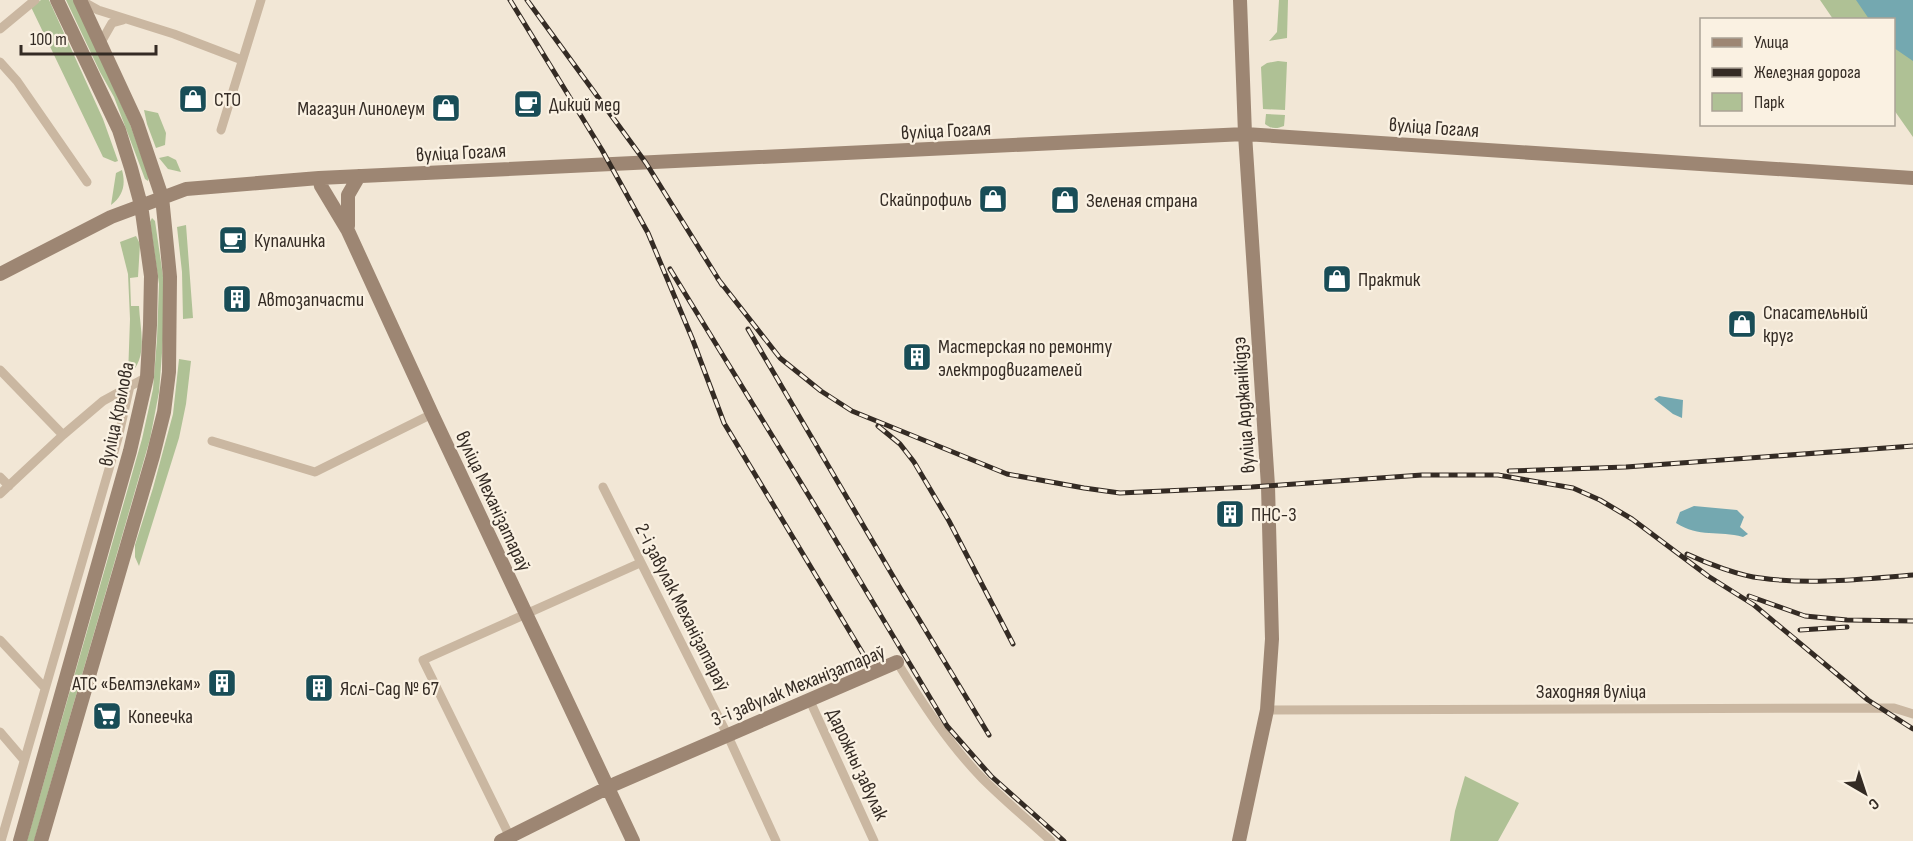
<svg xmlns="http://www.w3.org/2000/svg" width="1913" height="841" font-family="'Sofia Sans Condensed',sans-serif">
	<rect width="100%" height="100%" fill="#f2e7d6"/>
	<path fill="#afc195" d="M 41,0 L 49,0 L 103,119 L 118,161 L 115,162 L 103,157 L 31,7 Z
		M 66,0 L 74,0 L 130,124 L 149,177 L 148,181 L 145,179 L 114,97 L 100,72 Z
		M 1279,0 L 1288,0 L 1287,38 L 1269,41 L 1277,32 Z
		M 1820,0 L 1913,0 L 1913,137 L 1894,110 L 1894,20 L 1833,19 Z
		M 1278,61 L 1287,62 L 1285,110 L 1263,109 L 1261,67 L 1267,63 Z
		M 144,110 L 158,113 L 166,133 L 165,145 L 156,148 L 147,124 Z
		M 1266,114 L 1285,115 L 1284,126 C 1277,129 1271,129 1265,124 Z
		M 168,156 L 176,160 L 181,172 L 168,169 L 159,158 Z
		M 122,170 C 126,185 123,196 111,205 L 116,173 Z
		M 152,218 L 155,221 L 164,283 L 163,340 L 159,392 L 150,439 L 34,841 L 27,841 L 142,439 L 153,389 L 157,339 L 159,284 L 150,222 Z
		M 186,225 L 193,318 L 183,319 L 182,272 L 177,227 Z
		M 136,236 L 140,244 L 138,277 L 130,278 L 131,306 L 139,306 C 140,330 149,359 128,376 L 130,319 L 128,274 L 120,242 Z
		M 179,359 L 191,361 L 186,404 L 179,438 L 139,566 L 135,557 L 135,545 L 153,488 L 173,414 Z
		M 1465,776 L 1519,803 L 1498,841 L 1450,841 L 1455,811 Z"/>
	<path fill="#74a8b0" d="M 1856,0 L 1913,0 L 1913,61 L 1894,48 L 1894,20 L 1869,19 Z
		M 1659,396 L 1683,400 L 1682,418 L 1673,414 L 1654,399 Z
		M 1694,506 L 1737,510 L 1744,517 L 1740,527 L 1748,534 L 1743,537 C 1719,530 1699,538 1676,523 L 1680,512 Z"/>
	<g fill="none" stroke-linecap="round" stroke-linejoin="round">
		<path stroke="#cab7a1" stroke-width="9" d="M 82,1 L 98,10 L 174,34 L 242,60
			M 0,29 L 35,0
			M 100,44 L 112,23 L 123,20
			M 0,62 L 17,81 L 87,182
			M 221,130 L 261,0
			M 0,370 L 63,435
			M 212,441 L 315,472 L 432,414
			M 0,477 L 9,486
			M 603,487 L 727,734 L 776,841
			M 0,494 L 63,435 L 103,401 L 147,377
			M 0,640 L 45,688
			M 897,662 C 922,703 949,744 982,778 C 1004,800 1028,820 1051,841
			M 810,701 L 874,841
			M 1267,710 L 1894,708 L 1913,714
			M 0,732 L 24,760
			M 510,837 L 423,660 L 640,563
			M 1,841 L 118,438 L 130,386"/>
		<path stroke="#9d8673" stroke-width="14" d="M 319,178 L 321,186 L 348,231 L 432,414 L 633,841
			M 348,226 L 348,195 L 359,176
			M 0,274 L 111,217 L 186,189 L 319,178 L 1245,134 L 1913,178
			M 20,841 L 130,451 L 147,377 L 150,325 L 151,276 L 141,205 L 131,168 L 119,130 L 57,0
			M 41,841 L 153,456 L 164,412 L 169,372 L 170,277 L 162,197 L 137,123 L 80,0
			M 501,841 L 615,784 L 897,662
			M 1239,841 L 1267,710 L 1272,639 L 1268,486 L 1245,134 L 1240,0"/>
		<g stroke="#342b24" stroke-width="5">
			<path id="rail" d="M 510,0 L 602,150 L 648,233 L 692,338 L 724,423 L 868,662
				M 527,0 L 646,163 L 722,285
				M 670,269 L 820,514 L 947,726 L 991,776 L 1064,841
				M 718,279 L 780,358 L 821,391 L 852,411 L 1007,474 L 1084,488 L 1120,493 L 1252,487 L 1422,475 L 1498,475 L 1573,488 L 1600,500 L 1632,519 L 1708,576 L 1754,605 L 1868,700 L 1913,729
				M 748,329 L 897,583 L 989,735
				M 878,426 L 900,444 L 914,462 L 949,521 L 1013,644
				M 1509,471 L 1626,467 L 1913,446
				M 1687,554 C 1706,563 1740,576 1761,578 C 1811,585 1862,579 1913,575
				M 1749,596 L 1805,616 L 1847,620 L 1913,621
				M 1800,630 L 1847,627"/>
		</g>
		<use href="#rail" stroke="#faf1e2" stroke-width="3" stroke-dasharray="9" stroke-linecap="butt"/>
	</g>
	<defs>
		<g id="shop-square" transform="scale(1.5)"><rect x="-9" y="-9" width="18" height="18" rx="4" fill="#194d57" stroke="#faf1e2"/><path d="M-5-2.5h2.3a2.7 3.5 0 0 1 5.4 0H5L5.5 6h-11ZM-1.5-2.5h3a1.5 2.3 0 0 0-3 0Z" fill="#fff"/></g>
		<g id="cafe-square" transform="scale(1.5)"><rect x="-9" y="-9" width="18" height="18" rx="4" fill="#194d57" stroke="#faf1e2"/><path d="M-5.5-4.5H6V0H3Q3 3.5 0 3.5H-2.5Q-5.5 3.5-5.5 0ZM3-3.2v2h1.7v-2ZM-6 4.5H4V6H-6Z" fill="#fff"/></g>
		<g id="building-square" transform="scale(1.5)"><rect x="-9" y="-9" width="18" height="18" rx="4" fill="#194d57" stroke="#faf1e2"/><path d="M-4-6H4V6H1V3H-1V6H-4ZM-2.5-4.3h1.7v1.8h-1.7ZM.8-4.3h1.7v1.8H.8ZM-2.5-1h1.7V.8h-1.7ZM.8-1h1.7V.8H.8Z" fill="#fff"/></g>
		<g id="supermarket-square" transform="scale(1.5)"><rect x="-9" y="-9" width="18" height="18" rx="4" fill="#194d57" stroke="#faf1e2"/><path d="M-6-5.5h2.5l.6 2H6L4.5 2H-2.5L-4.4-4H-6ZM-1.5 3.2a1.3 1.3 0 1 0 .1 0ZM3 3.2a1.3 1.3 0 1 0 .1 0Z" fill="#fff"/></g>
	</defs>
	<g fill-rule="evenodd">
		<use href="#shop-square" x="193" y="99"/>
		<use href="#cafe-square" x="528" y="104"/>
		<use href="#shop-square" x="446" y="108"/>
		<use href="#shop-square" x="993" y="199"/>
		<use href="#shop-square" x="1065" y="200"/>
		<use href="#cafe-square" x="233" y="240"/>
		<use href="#shop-square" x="1337" y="279"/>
		<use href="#building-square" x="237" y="299"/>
		<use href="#shop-square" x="1742" y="324"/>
		<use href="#building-square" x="917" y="357"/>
		<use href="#building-square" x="1230" y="514"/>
		<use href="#building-square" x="222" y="683"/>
		<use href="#building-square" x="319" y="688"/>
		<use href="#supermarket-square" x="107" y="716"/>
	</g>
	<g text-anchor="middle" stroke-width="4.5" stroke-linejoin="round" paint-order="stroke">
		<g font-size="20" fill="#342b24" stroke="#faf1e2" text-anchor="start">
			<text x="214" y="106">СТО</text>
			<text x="549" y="111">Дикий мед</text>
			<text x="425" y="115" text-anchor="end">Магазин Линолеум</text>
			<text x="972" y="206" text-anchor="end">Скайпрофиль</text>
			<text x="1086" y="207">Зеленая страна</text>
			<text x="254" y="247">Купалинка</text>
			<text x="1358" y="286">Практик</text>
			<text x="258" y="306">Автозапчасти</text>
			<text x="1763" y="319">Спасательный<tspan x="1763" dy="23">круг</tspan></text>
			<text x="938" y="353">Мастерская по ремонту<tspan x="938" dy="23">электродвигателей</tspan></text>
			<text x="1251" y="521">ПНС-3</text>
			<text x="201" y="690" text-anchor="end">АТС «Белтэлекам»</text>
			<text x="340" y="695">Яслі-Сад № 67</text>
			<text x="128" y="723">Копеечка</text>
		</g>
		<g font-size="20" fill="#342b24" stroke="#faf1e2">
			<text transform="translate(1434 127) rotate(4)" y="7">вуліца Гогаля</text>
			<text transform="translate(946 130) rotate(-3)" y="7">вуліца Гогаля</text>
			<text transform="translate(461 152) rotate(-3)" y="7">вуліца Гогаля</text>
			<text transform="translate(1243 405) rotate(-94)" y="7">вуліца Арджанікідзэ</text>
			<text transform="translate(116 414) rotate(-78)" y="7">вуліца Крылова</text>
			<text transform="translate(494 501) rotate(65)" y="7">вуліца Механізатараў</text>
			<text transform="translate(683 607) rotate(63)" y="7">2-і завулак Механізатараў</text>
			<text transform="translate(798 685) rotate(-22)" y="7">3-і завулак Механізатараў</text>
			<text x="1591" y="698">Заходняя вуліца</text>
			<text transform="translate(858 764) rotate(65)" y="7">Дарожны завулак</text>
		</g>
	</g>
	<rect x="1700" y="18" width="195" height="108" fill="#faf1e2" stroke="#aba296" stroke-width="1.5"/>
	<rect x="1712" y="38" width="30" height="9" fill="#9d8673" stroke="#aba296" stroke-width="1.5"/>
	<text x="1754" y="48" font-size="18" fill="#342b24">Улица</text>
	<rect x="1712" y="68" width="30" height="9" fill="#342b24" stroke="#aba296" stroke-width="1.5"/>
	<text x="1754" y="78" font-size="18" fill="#342b24">Железная дорога</text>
	<rect x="1712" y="93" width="30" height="18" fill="#afc195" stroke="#aba296" stroke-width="1.5"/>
	<text x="1754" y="108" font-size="18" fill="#342b24">Парк</text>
	<g transform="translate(1865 793) rotate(141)" stroke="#faf1e2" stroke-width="4.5" paint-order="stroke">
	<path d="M0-4.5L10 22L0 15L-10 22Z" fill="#342b24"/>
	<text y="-9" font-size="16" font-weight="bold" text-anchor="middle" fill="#342b24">С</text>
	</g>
	<path d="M21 45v9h135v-9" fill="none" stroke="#342b24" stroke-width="3"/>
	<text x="30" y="45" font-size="18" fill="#342b24" stroke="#faf1e2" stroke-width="4.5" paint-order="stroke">100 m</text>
</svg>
